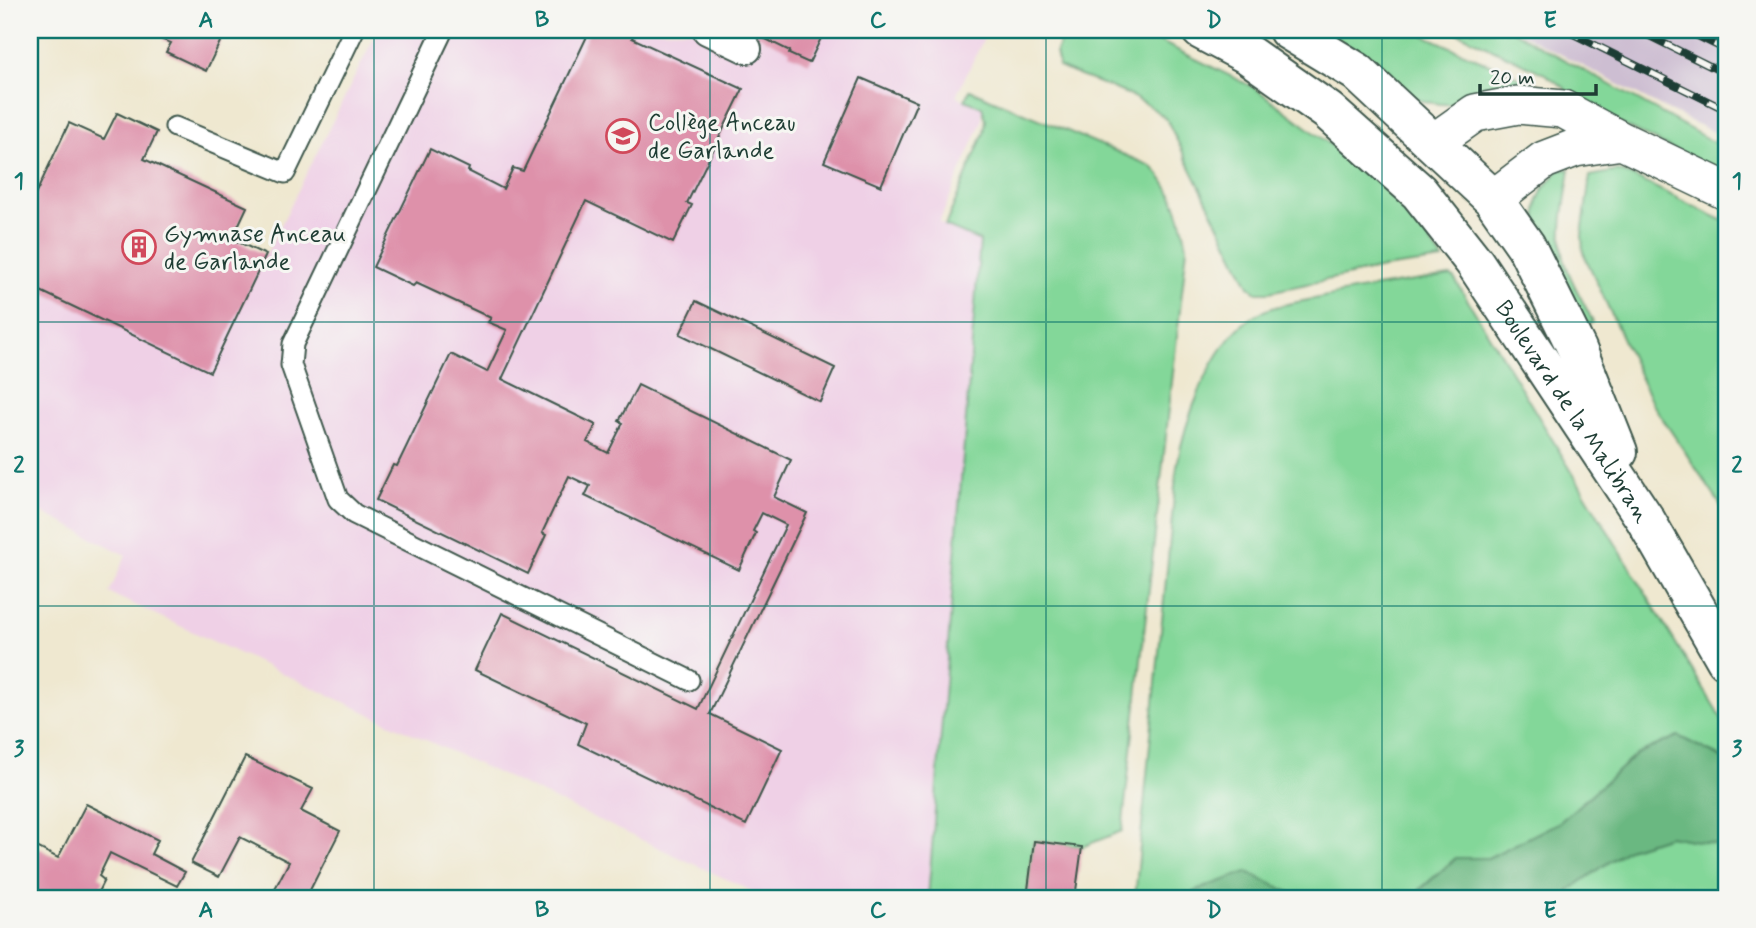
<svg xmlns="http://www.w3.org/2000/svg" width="1756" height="928" font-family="Mynerve,sans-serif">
	<rect width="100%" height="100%" fill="#f6f6f2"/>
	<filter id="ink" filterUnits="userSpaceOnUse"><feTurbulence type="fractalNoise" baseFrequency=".0143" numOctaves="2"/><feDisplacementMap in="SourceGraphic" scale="14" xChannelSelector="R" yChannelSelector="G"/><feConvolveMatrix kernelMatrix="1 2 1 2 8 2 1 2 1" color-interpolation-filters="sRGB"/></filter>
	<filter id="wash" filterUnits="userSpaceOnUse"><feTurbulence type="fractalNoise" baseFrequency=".00686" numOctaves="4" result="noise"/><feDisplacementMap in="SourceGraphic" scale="28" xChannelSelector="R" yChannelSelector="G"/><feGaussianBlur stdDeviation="1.57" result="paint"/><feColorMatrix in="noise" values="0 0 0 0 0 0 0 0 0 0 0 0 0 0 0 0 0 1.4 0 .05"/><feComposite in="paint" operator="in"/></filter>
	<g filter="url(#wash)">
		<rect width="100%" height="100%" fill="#efe8d0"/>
		<path fill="#efd0e6" d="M 378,30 L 988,30 L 956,96 L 982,107 L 982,121 L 939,223 L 980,241 L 928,898 L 767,898 L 109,593 L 126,555 L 30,506 L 30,206 L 69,123 L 104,139 L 117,113 L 157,132 L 145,159 L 247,207 L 233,238 L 266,255 Z"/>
		<path fill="#cdbed2" d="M 1515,30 L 1726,30 L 1726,138 L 1661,107 Z"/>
		<path fill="#83d799" stroke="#518a66" stroke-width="2" d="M 1065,30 L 1137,30 L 1255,88 L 1375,178 L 1416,221 L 1443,260 L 1383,268 L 1269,292 L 1257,292 L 1249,286 L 1167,120 C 1138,92 1095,84 1059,67 L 1056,52 Z
			M 1312,30 L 1412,30 L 1530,82 L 1542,93 C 1496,100 1448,114 1404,95 Z
			M 1452,30 L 1511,30 L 1726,149 L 1726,175 L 1565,97 L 1565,88 L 1545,74 Z
			M 970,90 L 1151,166 C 1173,186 1182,218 1187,247 L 1122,831 L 1082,847 L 1034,841 L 1027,898 L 928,898 L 980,241 L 945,226 L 984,133 L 986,120 L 982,107 L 965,100 Z
			M 1570,169 C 1567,195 1560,220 1562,246 C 1564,272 1582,298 1593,322 L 1578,328 L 1535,235 L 1538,200 L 1543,189 L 1559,170 Z
			M 1617,171 L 1630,175 L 1726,222 L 1726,513 L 1652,403 L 1583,252 L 1582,235 L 1590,176 Z
			M 1451,276 L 1454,278 L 1492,340 L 1726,726 L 1726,762 L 1723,758 L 1678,736 L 1637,754 L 1560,822 L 1488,858 L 1456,858 L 1420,889 L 1425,898 L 1291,898 L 1292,895 L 1198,890 L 1188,898 L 1135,898 L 1177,466 C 1184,422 1211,348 1248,320 C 1266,306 1292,303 1314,299 C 1359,289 1405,282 1451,276 Z
			M 1669,836 L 1719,845 L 1726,841 L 1726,898 L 1567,898 L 1569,890 L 1628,849 Z"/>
		<path fill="#6ab881" stroke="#447a5a" stroke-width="2" d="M 1678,736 L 1724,759 L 1726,762 L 1726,841 L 1719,845 L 1669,836 L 1628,849 L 1569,890 L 1567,898 L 1425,898 L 1420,890 L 1456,858 L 1488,858 L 1560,822 L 1637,754 Z
			M 1247,872 L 1293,894 L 1291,898 L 1188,898 L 1197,890 Z"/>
		<g id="blocks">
			<path fill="#de91aa" d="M 160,30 L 200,30 L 221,40 L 206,71 L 166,52 L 171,43 L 163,40 L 166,33 Z
				M 590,30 L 622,30 L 633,35 L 632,38 L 743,89 L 687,203 L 692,205 L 673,243 L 586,201 L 502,379 L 596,425 L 587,442 L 608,453 L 623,423 L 619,421 L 638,385 L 791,460 L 774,497 L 807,513 L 710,714 L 782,749 L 746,825 L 578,744 L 586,723 L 475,670 L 502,613 L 698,709 L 786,525 L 762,513 L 753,531 L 756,533 L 739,570 L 585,496 L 590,486 L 569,476 L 542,533 L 546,535 L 528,574 L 376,500 L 393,465 L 397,466 L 451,354 L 487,372 L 507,330 L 488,322 L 491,318 L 416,283 L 413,286 L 373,267 L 430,149 L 469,168 L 468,171 L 503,189 L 513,168 L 523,171 Z
				M 740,30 L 825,30 L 809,63 L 789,54 L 790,51 L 753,33 L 752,35 Z
				M 861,78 L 917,102 L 881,186 L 824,162 Z
				M 117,113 L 157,132 L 144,159 L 247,207 L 232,239 L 266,255 L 210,372 L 30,286 L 30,206 L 69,123 L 104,139 Z
				M 696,301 L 835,368 L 820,402 L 680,334 Z
				M 245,757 L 313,789 L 301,811 L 340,831 L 306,898 L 270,898 L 289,862 L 240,837 L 219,877 L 191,863 Z
				M 86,804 L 158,840 L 151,854 L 185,872 L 177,886 L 110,853 L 99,876 L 104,880 L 95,898 L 30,898 L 30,857 L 35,846 L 58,858 Z
				M 1034,841 L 1082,847 L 1075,898 L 1027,898 Z"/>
		</g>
	</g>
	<g filter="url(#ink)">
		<use href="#blocks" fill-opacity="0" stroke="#3e574b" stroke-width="2"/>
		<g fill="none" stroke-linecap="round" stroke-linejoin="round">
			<g stroke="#3e574b" stroke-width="23">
				<path id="service" d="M 443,30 L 293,344 L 291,365 L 338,499 L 354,514 L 689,680
					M 175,127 L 285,173 L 354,30"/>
			</g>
			<g stroke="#3e574b" stroke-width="32">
				<path id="pedestrian" d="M 707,30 L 747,49"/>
			</g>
			<g stroke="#3e574b" stroke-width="40">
				<path id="minor" d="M 1434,142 L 1475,113 L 1518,105 L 1563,109 L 1622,141 L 1726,191
					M 1493,199 L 1544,160 L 1575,148 L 1622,141"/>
			</g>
			<g stroke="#3e574b" stroke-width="42">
				<g id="secondary">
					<path id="s1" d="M 1201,30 L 1250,56 L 1328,111 L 1419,192 L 1475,263 L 1645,519 L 1726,660"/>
					<path d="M 1288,30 L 1357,72 L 1493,199 L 1526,246 L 1577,349 L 1618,452"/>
				</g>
			</g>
			<use href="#service" stroke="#fff" stroke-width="19"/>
			<use href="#pedestrian" stroke="#fff" stroke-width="28"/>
			<use href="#minor" stroke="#fff" stroke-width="37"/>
			<use href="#secondary" stroke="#fff" stroke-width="38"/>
			<g stroke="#1f3d34" stroke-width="8">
				<path id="rail" d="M 1565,30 L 1726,110
					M 1637,30 L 1726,74
					M 1685,30 L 1726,50"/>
			</g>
			<use href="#rail" stroke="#f6f6f2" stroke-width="5" stroke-dasharray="16" stroke-linecap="butt"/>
		</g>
	</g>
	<path fill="none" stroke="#0f766e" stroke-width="2" stroke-opacity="0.55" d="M 374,30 L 374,898M 710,30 L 710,898M 1046,30 L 1046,898M 1382,30 L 1382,898M 30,322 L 1726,322M 30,606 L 1726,606"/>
	<defs>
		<g id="school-ring" transform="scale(1.75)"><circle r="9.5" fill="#f6f6f2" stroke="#d1495b" stroke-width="1.5"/><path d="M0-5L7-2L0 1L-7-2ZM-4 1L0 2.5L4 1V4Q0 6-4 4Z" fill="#d1495b"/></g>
		<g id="building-ring" transform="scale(1.75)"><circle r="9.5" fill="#f6f6f2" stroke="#d1495b" stroke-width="1.5"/><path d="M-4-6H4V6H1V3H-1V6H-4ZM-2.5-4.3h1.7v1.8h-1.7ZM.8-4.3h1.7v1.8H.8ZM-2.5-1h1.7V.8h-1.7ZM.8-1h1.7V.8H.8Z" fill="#d1495b"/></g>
	</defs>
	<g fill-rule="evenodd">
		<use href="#school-ring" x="623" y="136"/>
		<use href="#building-ring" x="139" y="247"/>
	</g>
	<g text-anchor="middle" stroke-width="6" stroke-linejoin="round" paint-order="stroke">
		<g font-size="24" fill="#1f3d34" stroke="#f6f6f2" text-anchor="start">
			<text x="648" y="130">Collège Anceau<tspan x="648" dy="28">de Garlande</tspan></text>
			<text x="164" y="241">Gymnase Anceau<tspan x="164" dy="28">de Garlande</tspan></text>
		</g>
		<g font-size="24" fill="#1f3d34" stroke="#f6f6f2">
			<text dy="8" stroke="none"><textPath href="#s1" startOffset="541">Boulevard de la Malibran</textPath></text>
		</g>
	</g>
	<rect width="1756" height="928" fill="none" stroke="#f6f6f2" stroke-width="77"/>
	<path d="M1480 84v10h116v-10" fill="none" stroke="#1f3d34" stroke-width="3.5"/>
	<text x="1490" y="84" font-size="21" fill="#1f3d34" stroke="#f6f6f2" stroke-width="5" paint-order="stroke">20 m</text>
	<rect x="38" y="38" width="1680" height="852" fill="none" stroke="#0f766e" stroke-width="2.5"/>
	<g font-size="23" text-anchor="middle" font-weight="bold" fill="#0f766e">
		<text x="206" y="27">A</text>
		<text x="542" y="27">B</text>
		<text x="878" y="27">C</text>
		<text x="1214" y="27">D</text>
		<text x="1550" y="27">E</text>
		<text x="19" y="188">1</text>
		<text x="1737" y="188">1</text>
		<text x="19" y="472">2</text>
		<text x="1737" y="472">2</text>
		<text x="19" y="756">3</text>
		<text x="1737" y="756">3</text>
		<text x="206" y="917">A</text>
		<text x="542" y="917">B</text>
		<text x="878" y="917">C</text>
		<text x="1214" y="917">D</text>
		<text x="1550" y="917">E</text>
	</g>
</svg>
